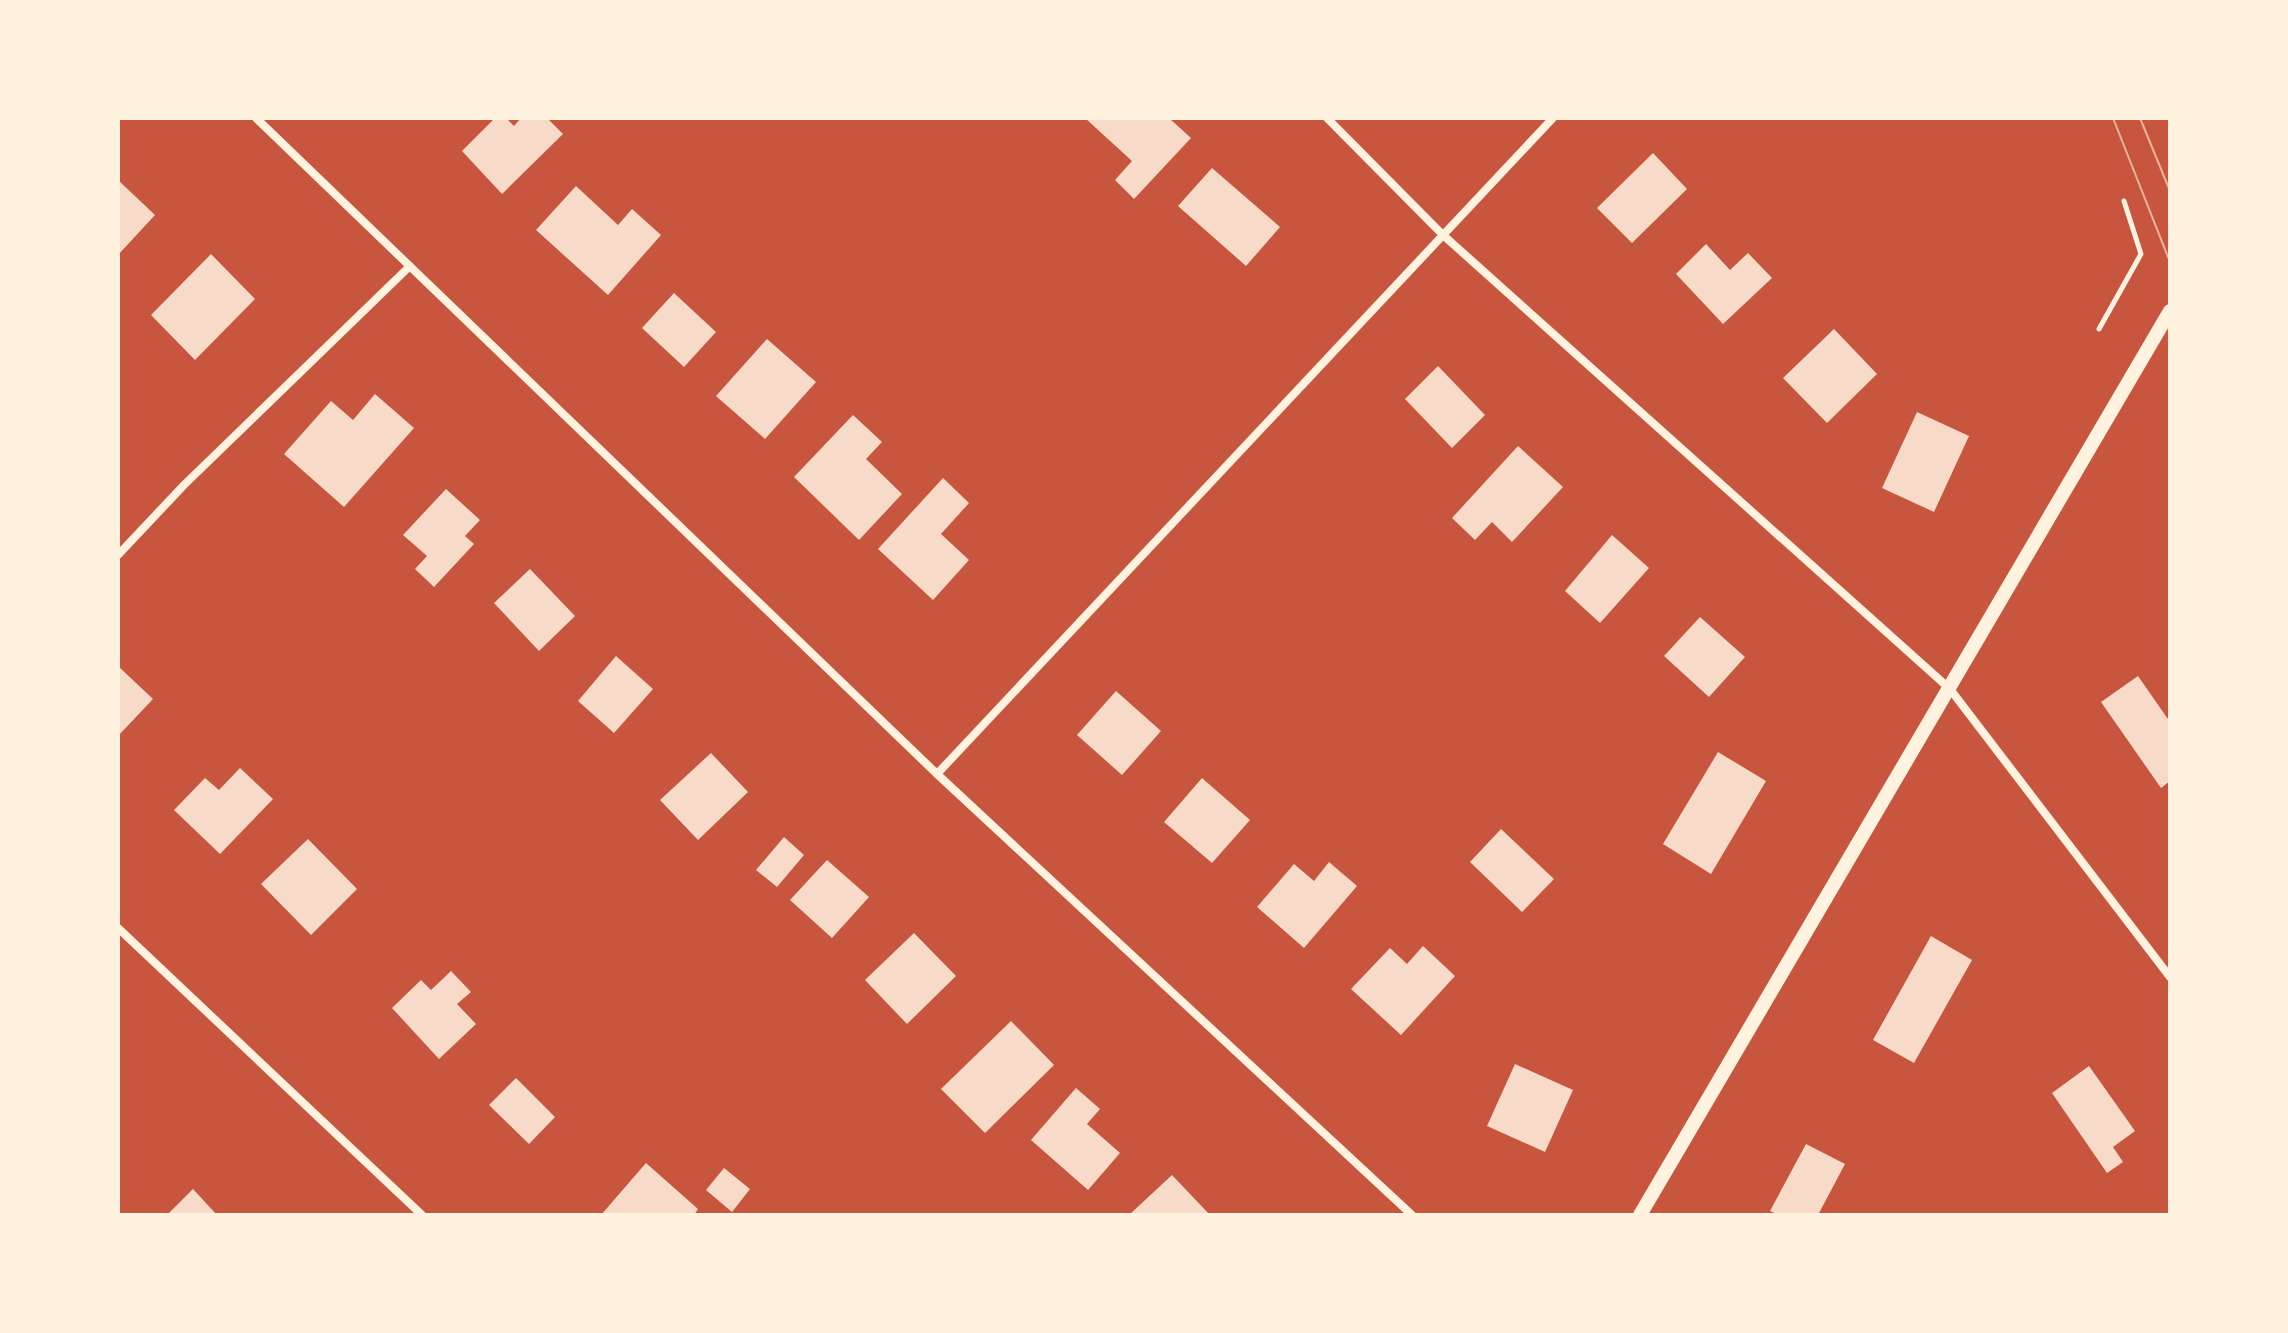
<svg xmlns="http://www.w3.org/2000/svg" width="2288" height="1333" font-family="Lato,sans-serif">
	<rect width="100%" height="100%" fill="#c8553d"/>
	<path fill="#f7dbc8" d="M 495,118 L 506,118 L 514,126 L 521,118 L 547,118 L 563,134 L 502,194 L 462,151 Z
		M 1085,118 L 1169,118 L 1191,138 L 1134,199 L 1115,180 L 1132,161 Z
		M 1653,153 L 1687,189 L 1632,243 L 1597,208 Z
		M 1212,168 L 1280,227 L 1246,266 L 1178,206 Z
		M 118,180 L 155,215 L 118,255 Z
		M 576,186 L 618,225 L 632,209 L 661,235 L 608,295 L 536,230 Z
		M 1706,244 L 1730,270 L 1748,253 L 1772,278 L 1723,324 L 1676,274 Z
		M 211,254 L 255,299 L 195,360 L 151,315 Z
		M 674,293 L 716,332 L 684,367 L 642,328 Z
		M 1834,329 L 1877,374 L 1827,423 L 1783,378 Z
		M 767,339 L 816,382 L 765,439 L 716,396 Z
		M 1438,366 L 1485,415 L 1452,448 L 1405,399 Z
		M 375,394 L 414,428 L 344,507 L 284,454 L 331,401 L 353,420 Z
		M 1917,412 L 1969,436 L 1934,512 L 1882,488 Z
		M 853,415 L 882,442 L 866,459 L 902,494 L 859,540 L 794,477 Z
		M 1518,446 L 1563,487 L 1512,542 L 1492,522 L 1475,540 L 1452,518 Z
		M 943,478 L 969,503 L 941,534 L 969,560 L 933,600 L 878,549 Z
		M 446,489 L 480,520 L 465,536 L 474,544 L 434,587 L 415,569 L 427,556 L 403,535 Z
		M 1612,535 L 1649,568 L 1600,623 L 1565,591 Z
		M 530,569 L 575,616 L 539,651 L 494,603 Z
		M 1700,617 L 1745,657 L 1709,697 L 1664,656 Z
		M 616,656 L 653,689 L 614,733 L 578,701 Z
		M 118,666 L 153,699 L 118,736 Z
		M 2138,676 L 2170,722 L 2170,781 L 2161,788 L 2101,702 Z
		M 1116,691 L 1161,731 L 1122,775 L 1077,735 Z
		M 1718,752 L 1766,781 L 1711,874 L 1663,844 Z
		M 711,753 L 748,792 L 698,840 L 660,800 Z
		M 240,768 L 273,799 L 220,854 L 174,810 L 205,778 L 219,790 Z
		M 1202,778 L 1250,820 L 1212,863 L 1164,822 Z
		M 1501,829 L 1554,879 L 1522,912 L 1470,862 Z
		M 784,837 L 804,855 L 777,887 L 756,870 Z
		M 308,839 L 357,889 L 311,935 L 261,884 Z
		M 827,860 L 869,897 L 832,938 L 790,900 Z
		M 1329,862 L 1357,886 L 1304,948 L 1257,907 L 1294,864 L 1314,881 Z
		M 914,933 L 956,976 L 907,1024 L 865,980 Z
		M 1931,936 L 1972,960 L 1914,1063 L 1873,1040 Z
		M 1423,946 L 1455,976 L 1401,1035 L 1351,989 L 1390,948 L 1407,964 Z
		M 451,971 L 471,992 L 457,1004 L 476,1024 L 439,1059 L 392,1008 L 421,980 L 431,990 Z
		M 1011,1021 L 1054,1065 L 985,1133 L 941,1089 Z
		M 1515,1064 L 1573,1090 L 1545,1152 L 1487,1126 Z
		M 2089,1066 L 2135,1131 L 2113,1147 L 2123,1162 L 2107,1173 L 2052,1093 Z
		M 516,1078 L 555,1117 L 529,1144 L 489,1105 Z
		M 1076,1088 L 1100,1109 L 1087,1124 L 1120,1153 L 1088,1190 L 1031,1140 Z
		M 1806,1144 L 1845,1164 L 1818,1215 L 1779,1215 L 1770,1211 Z
		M 646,1163 L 698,1209 L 694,1215 L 601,1215 Z
		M 724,1168 L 750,1189 L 732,1212 L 706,1190 Z
		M 1172,1175 L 1210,1215 L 1129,1215 Z
		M 193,1189 L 217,1215 L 167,1215 Z"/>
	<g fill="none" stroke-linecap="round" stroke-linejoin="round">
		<path stroke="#fff3e0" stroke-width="5" d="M 2099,329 L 2141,254 L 2124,201"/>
		<path stroke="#fff3e0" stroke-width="8" d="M 256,118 L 937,774 L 1412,1215
			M 1327,118 L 1443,235 L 1950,689 L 2170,977
			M 118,555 L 184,485 L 410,266
			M 937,774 L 1553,118
			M 118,928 L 422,1215"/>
		<path stroke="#fff3e0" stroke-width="14" d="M 1640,1215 L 2170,311"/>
		<path stroke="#e9b49f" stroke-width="2" d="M 2113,118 L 2170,262
			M 2140,118 L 2170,191"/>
	</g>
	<rect width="2288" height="1333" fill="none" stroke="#fff3e0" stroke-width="240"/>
</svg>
